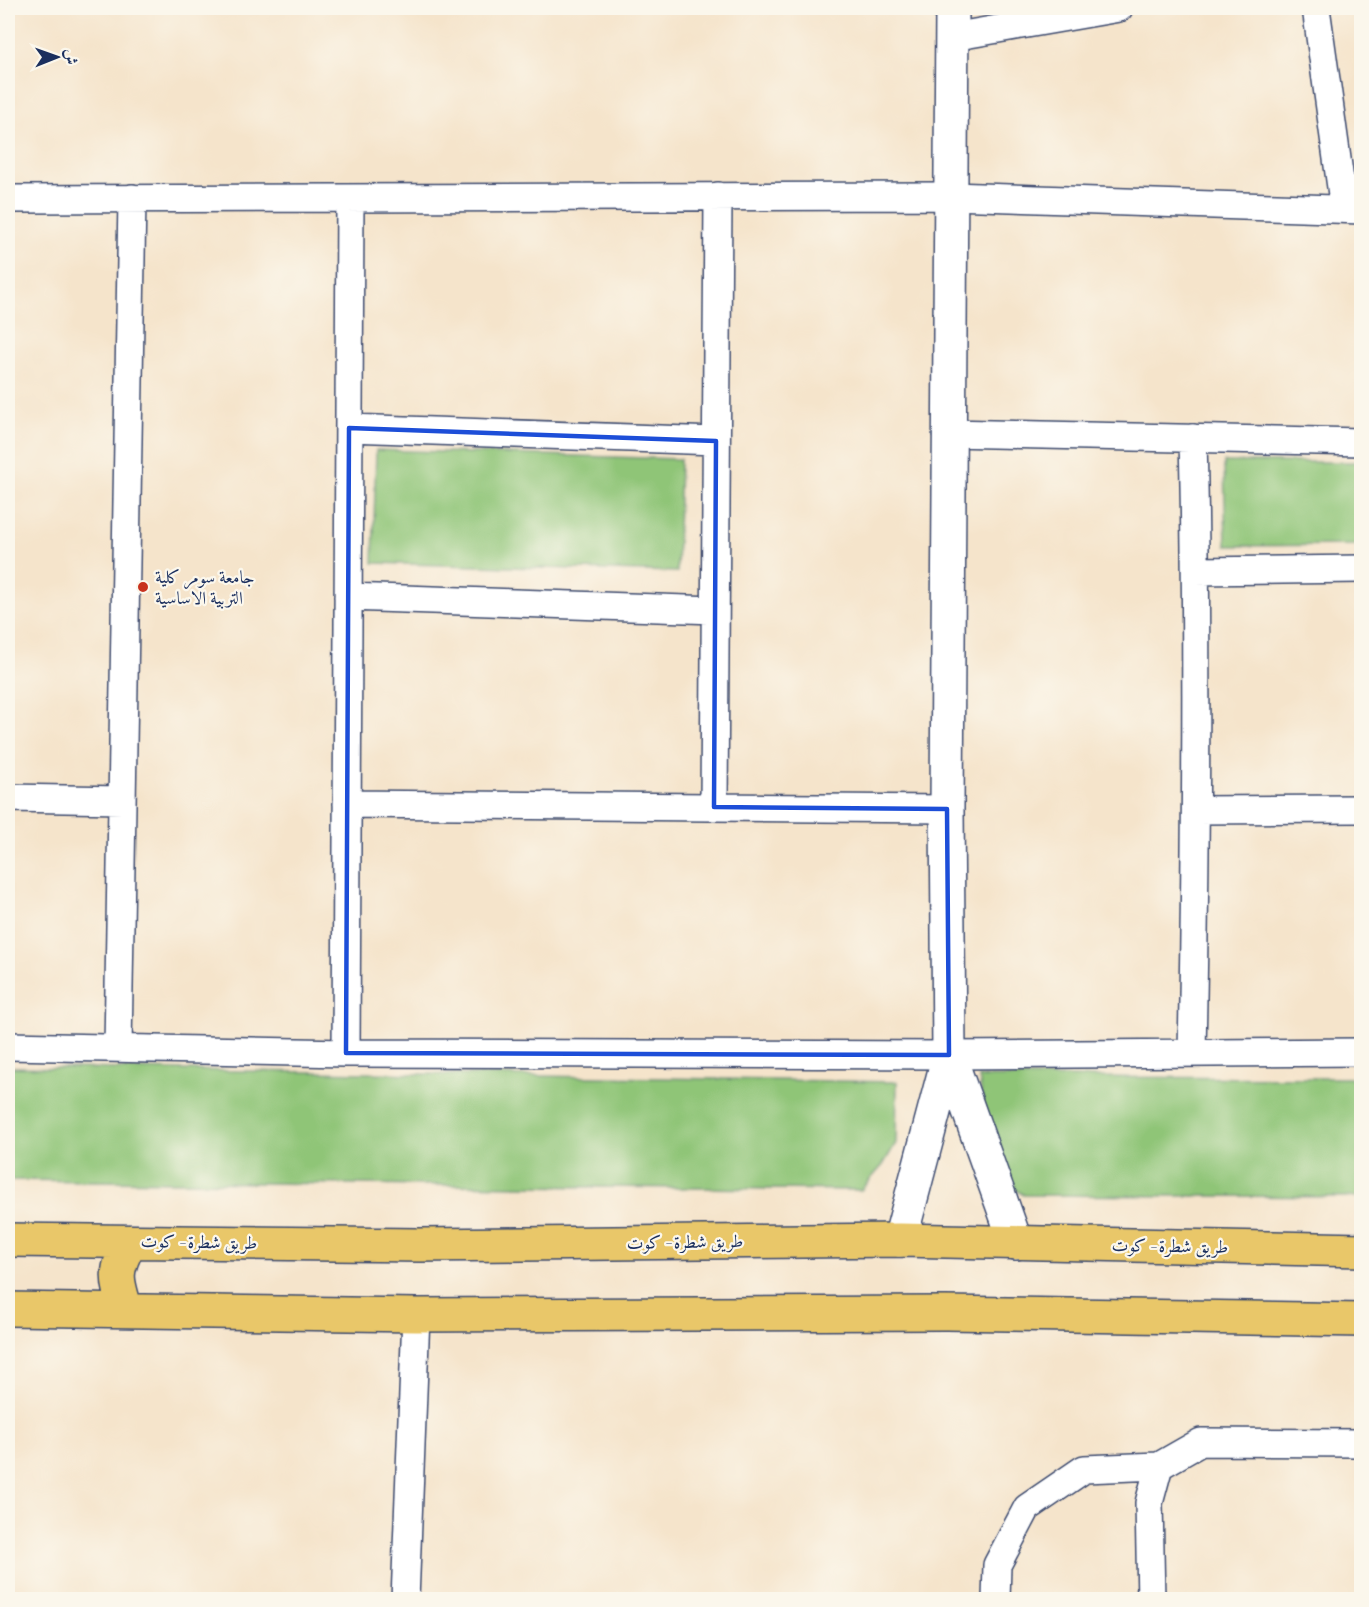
<svg xmlns="http://www.w3.org/2000/svg" width="1369" height="1607" font-family="'IM FELL French Canon',Amiri,serif">
	<rect width="100%" height="100%" fill="#fbf7ec"/>
	<filter id="ink" filterUnits="userSpaceOnUse"><feTurbulence type="fractalNoise" baseFrequency=".0167" numOctaves="2"/><feDisplacementMap in="SourceGraphic" scale="12" xChannelSelector="R" yChannelSelector="G"/><feConvolveMatrix kernelMatrix="1 2 1 2 8 2 1 2 1" color-interpolation-filters="sRGB"/></filter>
	<filter id="wash" filterUnits="userSpaceOnUse"><feTurbulence type="fractalNoise" baseFrequency=".008" numOctaves="4" result="noise"/><feDisplacementMap in="SourceGraphic" scale="24" xChannelSelector="R" yChannelSelector="G"/><feGaussianBlur stdDeviation="1.35" result="paint"/><feColorMatrix in="noise" values="0 0 0 0 0 0 0 0 0 0 0 0 0 0 0 0 0 1.4 0 .05"/><feComposite in="paint" operator="in"/></filter>
	<g filter="url(#wash)">
		<rect width="100%" height="100%" fill="#f5e4cb"/>
		<path fill="#8fc577" stroke="#557a6a" stroke-width="1.5" d="M 376,450 L 680,459 L 677,572 L 373,563 Z
			M 1224,462 L 1361,462 L 1361,545 L 1226,546 Z
			M 8,1067 L 897,1082 L 896,1143 L 883,1165 L 861,1190 L 8,1180 Z
			M 979,1077 L 1361,1078 L 1361,1197 L 1024,1195 L 1002,1182 L 988,1143 Z"/>
	</g>
	<g filter="url(#ink)">
		<g fill="none" stroke-linecap="round" stroke-linejoin="round">
			<g stroke="#3c4a6e" stroke-width="30">
				<path id="minor" d="M 1316,8 L 1344,209
					M 952,37 L 1119,8
					M 8,199 L 951,196 L 1362,210
					M 349,428 L 716,441
					M 949,433 L 1362,442
					M 1196,571 L 1362,569
					M 348,597 L 715,610
					M 8,798 L 122,800
					M 347,804 L 947,809
					M 714,807 L 718,196
					M 1196,810 L 1362,809
					M 8,1046 L 346,1053 L 949,1055 L 1362,1052
					M 118,1048 L 132,198
					M 346,1053 L 350,198
					M 1192,1053 C 1196,848 1198,643 1193,438
					M 405,1600 L 416,1315
					M 996,1600 L 997,1565 L 1027,1508 L 1084,1469 L 1159,1466
					M 1151,1600 L 1149,1503 L 1159,1466 L 1201,1442 L 1362,1443"/>
			</g>
			<g stroke="#3c4a6e" stroke-width="36">
				<path id="tertiary" d="M 949,1055 L 1016,1243
					M 900,1240 L 949,1055 L 947,809 L 952,8"/>
			</g>
			<g stroke="#3c4a6e" stroke-width="36">
				<path id="trunk" d="M 8,1240 L 420,1245 L 900,1240 L 1362,1250
					M 8,1309 L 416,1315 L 946,1313 L 1362,1320
					M 126,1310 C 116,1278 114,1272 130,1242"/>
			</g>
			<use href="#minor" stroke="#fff" stroke-width="27"/>
			<use href="#tertiary" stroke="#fff" stroke-width="33"/>
			<use href="#trunk" stroke="#e9c769" stroke-width="33"/>
		</g>
	</g>
	<path fill="none" stroke="#1d4ed8" stroke-width="4.5" stroke-linejoin="round" d="M 349,428 L 716,441 L 714,807 L 947,809 L 949,1055 L 346,1053 Z"/>
	<circle fill="#c8321e" stroke="#fbf7ec" stroke-width="2" cx="143" cy="587" r="6"/>
	<g text-anchor="middle" stroke-width="4.5" stroke-linejoin="round" paint-order="stroke">
		<g font-size="18" fill="#1b2f5e" stroke="#fbf7ec" text-anchor="start">
			<text x="155" y="583">جامعة سومر كلية<tspan x="155" dy="21">التربية الاساسية</tspan></text>
		</g>
		<g font-size="18" fill="#1b2f5e" stroke="#fbf7ec">
			<text transform="translate(199 1242) rotate(1)" y="6">طريق شطرة - كوت</text>
			<text transform="translate(685 1242) rotate(-1)" y="6">طريق شطرة - كوت</text>
			<text transform="translate(1170 1246) rotate(1)" y="6">طريق شطرة - كوت</text>
		</g>
	</g>
	<rect width="1369" height="1607" fill="none" stroke="#fbf7ec" stroke-width="30"/>
	<g transform="translate(57 57) rotate(89)" stroke="#fbf7ec" stroke-width="4.5" paint-order="stroke">
	<path d="M0-4.5L10 22L0 15L-10 22Z" fill="#1b2f5e"/>
	<text y="-9" font-size="16" font-weight="bold" text-anchor="middle" fill="#1b2f5e">ش</text>
	</g>
</svg>
